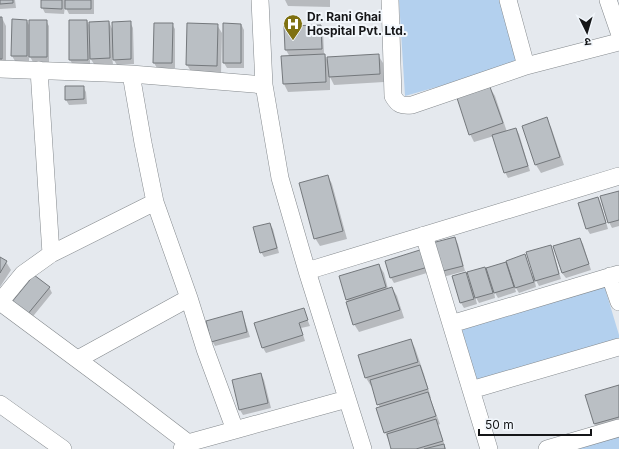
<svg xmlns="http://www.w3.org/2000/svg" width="619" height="449" font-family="Inter,'Noto Sans Devanagari',sans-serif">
	<rect width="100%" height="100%" fill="#e5e9ee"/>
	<path fill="#b3d0ee" d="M 399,0 L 503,0 L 521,63 L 405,96 Z
		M 604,285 L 619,335 L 619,341 L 477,382 L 461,327 Z
		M 619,435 L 619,449 L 570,449 Z"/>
	<path fill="#0003" d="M 0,0 L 15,0 L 16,8 L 0,9 Z
		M 42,0 L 94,0 L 94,14 L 69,14 L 65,6 L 64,14 L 45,13 L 42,7 Z
		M 285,0 L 330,0 L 330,7 L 288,6 Z
		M 0,18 L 2,18 L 6,26 L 6,67 L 0,67 Z
		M 27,21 L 30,27 L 46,21 L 49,26 L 49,62 L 33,62 L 29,55 L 29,61 L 15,61 L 12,56 Z
		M 87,21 L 90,27 L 109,22 L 113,31 L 130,22 L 133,28 L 134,64 L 117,65 L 112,57 L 113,64 L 94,64 L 90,58 L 90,65 L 73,65 L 70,60 Z
		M 172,24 L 175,29 L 175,68 L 157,68 L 154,63 Z
		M 241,24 L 244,30 L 244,68 L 227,68 L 224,63 Z
		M 217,25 L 222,33 L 221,74 L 192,73 L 187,65 Z
		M 320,26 L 323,31 L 324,54 L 329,63 L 378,55 L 383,63 L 384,82 L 334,85 L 330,77 L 330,90 L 288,92 L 284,84 L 290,57 L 286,50 Z
		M 83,87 L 86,92 L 87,104 L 69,105 L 66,100 Z
		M 490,88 L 495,96 L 507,132 L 516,129 L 519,134 L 530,171 L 508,178 L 505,172 L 494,136 L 474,142 L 470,134 Z
		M 546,119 L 551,127 L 564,165 L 541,173 L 536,165 L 523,126 Z
		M 328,176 L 332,184 L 347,239 L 320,246 L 315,238 Z
		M 619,192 L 619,226 L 612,228 L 609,222 Z
		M 598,198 L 601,204 L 608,229 L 590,234 L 587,229 L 579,203 Z
		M 270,224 L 273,229 L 279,253 L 264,257 L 261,252 Z
		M 455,238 L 458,244 L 465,271 L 443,277 L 440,271 Z
		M 580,239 L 583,244 L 591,270 L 566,278 L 562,273 Z
		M 550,246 L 553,251 L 561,279 L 539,286 L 534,277 L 536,287 L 519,293 L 514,285 L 516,292 L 498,298 L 494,291 L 495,298 L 479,303 L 475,296 L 477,304 L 464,308 L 461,303 L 453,277 L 465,273 L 470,282 L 469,273 L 505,263 L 509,270 L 525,256 L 533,277 L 535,276 Z
		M 422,250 L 430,272 L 394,283 L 391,278 Z
		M 0,258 L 6,262 L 11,270 L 0,287 Z
		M 379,265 L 384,273 L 388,289 L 392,288 L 397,296 L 404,318 L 359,332 L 354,324 L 347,299 Z
		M 49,287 L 52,293 L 30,320 L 15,309 Z
		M 303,309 L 310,326 L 301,328 L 305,341 L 266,353 L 263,348 Z
		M 241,313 L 244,318 L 250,337 L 215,346 L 212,341 Z
		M 411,340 L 415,348 L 424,374 L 431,398 L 430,398 L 440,424 L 438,425 L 446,449 L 392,449 L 385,432 L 380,408 L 372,385 L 371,386 L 366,378 L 359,356 Z
		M 261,374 L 264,380 L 271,408 L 243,415 L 240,410 Z
		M 619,386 L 619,426 L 599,432 L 595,424 L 586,395 Z"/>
	<path fill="#babfc4" stroke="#74787c" d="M 0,0 L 13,0 L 13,3 L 0,4 Z
		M 41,0 L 62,0 L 62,9 L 41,8 Z
		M 65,0 L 91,0 L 91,9 L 65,9 Z
		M 0,17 L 2,17 L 2,59 L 0,59 Z
		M 12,19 L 27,20 L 27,56 L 11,56 Z
		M 29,20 L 47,20 L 47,57 L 29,57 Z
		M 69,20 L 87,20 L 88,60 L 69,60 Z
		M 109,21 L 110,58 L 90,59 L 89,22 Z
		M 131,21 L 131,59 L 113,60 L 112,22 Z
		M 154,23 L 173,23 L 172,63 L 153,63 Z
		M 187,23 L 218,24 L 217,66 L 186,65 Z
		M 223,23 L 241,24 L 241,63 L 223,63 Z
		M 321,25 L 322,49 L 285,50 L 284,26 Z
		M 325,54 L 326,82 L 283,84 L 281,56 Z
		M 379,54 L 380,74 L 329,77 L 327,57 Z
		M 65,86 L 84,86 L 84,99 L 65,100 Z
		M 490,87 L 503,123 L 469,135 L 457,98 Z
		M 547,117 L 560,157 L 535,165 L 522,126 Z
		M 516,128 L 528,166 L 504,173 L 492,135 Z
		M 328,175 L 343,231 L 314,239 L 299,183 Z
		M 619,191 L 619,220 L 608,223 L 600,196 Z
		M 598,197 L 606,223 L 586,229 L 578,203 Z
		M 270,223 L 277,248 L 260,253 L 253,227 Z
		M 455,237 L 463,266 L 439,272 L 432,243 Z
		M 580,238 L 589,264 L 562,273 L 553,246 Z
		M 551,245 L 559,274 L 535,281 L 526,252 Z
		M 423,249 L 428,267 L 390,278 L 385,261 Z
		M 525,254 L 534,282 L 515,288 L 506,261 Z
		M 0,257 L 7,261 L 0,273 Z
		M 506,262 L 514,287 L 494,293 L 486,268 Z
		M 379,264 L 386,287 L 346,300 L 339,276 Z
		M 485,267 L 493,293 L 475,298 L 467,272 Z
		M 466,272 L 474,299 L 460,303 L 452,276 Z
		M 34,275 L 50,287 L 27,315 L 11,303 Z
		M 392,287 L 400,310 L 353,325 L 346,302 Z
		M 304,308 L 308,320 L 299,323 L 303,335 L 262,348 L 254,323 Z
		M 242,311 L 247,332 L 211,342 L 206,321 Z
		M 411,339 L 418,362 L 365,378 L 358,355 Z
		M 420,365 L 428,389 L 377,405 L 370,380 Z
		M 261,373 L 268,403 L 239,410 L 232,380 Z
		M 619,385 L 619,417 L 594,424 L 585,395 Z
		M 428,392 L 436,416 L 384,433 L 376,408 Z
		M 436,419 L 443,441 L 416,449 L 391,449 L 387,434 Z
		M 444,444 L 445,449 L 424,449 Z"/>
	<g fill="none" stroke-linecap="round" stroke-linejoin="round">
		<g stroke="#84898d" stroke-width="18">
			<path id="street" d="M 260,0 L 264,85 L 280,178 L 307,271 L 363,449
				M 390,0 L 393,96 C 398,105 402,106 412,105 L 526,66 L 619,42
				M 508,0 L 526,66
				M 608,0 L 619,32
				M 0,69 L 131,74 L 264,85
				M 39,70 L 51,254
				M 131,74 L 143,143 L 155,202 L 51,254 L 23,274 L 0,302 L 124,394 L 188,443
				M 155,202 L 189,298
				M 424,235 L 489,449
				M 307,271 L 619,176
				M 610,276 L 619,302
				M 451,324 L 619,274
				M 78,359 L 189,298 L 205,349 L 235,430 L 188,443 L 182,449
				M 471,390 L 619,347
				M 0,404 L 63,449
				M 235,430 L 347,399
				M 547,449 L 619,428"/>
		</g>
		<use href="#street" stroke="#fff" stroke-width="17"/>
	</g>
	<defs>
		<g id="hospital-pin" transform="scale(1)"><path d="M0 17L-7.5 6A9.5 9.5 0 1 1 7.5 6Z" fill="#7f7111" stroke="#f2f7fc"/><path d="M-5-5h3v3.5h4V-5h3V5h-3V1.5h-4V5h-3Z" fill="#fff"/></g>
	</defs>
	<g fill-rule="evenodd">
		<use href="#hospital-pin" x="293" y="24"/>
	</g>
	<g text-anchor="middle" stroke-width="4" stroke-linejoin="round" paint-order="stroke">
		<g font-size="12" font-weight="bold" fill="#151618" stroke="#f2f7fc" text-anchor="start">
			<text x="307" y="21">Dr. Rani Ghai<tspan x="307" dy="14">Hospital Pvt. Ltd.</tspan></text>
		</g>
	</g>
	<g transform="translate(587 32) rotate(175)" stroke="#f2f7fc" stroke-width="3" paint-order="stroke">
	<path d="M0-3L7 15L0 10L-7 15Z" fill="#151618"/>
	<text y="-6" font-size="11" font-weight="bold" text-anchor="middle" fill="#151618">उ</text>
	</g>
	<path d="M479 429v6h112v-6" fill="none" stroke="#151618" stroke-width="2"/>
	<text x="485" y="429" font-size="12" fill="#151618" stroke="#f2f7fc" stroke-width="3" paint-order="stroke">50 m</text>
</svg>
